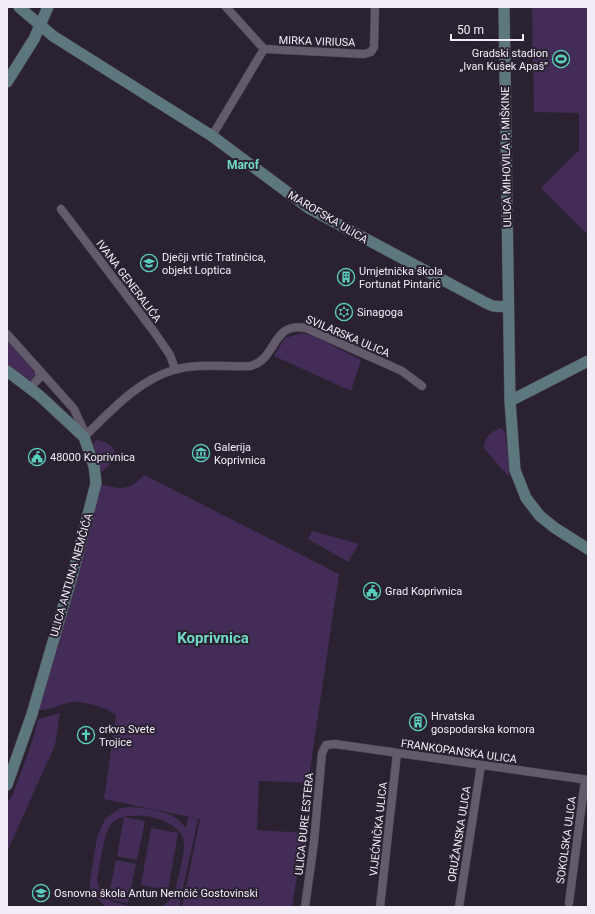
<svg xmlns="http://www.w3.org/2000/svg" width="595" height="914" font-family="Roboto,sans-serif">
	<rect width="100%" height="100%" fill="#2a2231"/>
	<path fill="#432c57" d="M 532,7 L 588,7 L 588,235 L 541,188 L 579,150 L 579,113 L 534,112 Z
		M 302,333 L 313,336 L 361,360 L 351,391 L 274,356 L 285,338 Z
		M 7,341 L 36,374 L 31,381 L 7,365 Z
		M 501,428 L 505,432 L 510,472 L 508,476 L 484,448 C 483,438 492,431 501,428 Z
		M 96,440 C 104,441 112,444 115,452 L 112,462 L 103,471 L 99,470 L 93,445 Z
		M 144,475 L 339,574 L 308,783 L 259,781 L 257,830 L 306,833 L 303,837 L 292,907 L 182,907 L 200,819 L 104,799 L 116,715 C 110,709 84,701 75,702 C 62,702 52,711 39,710 L 100,484 C 119,489 129,492 144,475 Z
		M 312,531 L 359,544 L 348,562 L 308,539 Z
		M 60,713 L 55,745 L 7,852 L 7,803 L 13,794 L 32,742 L 38,719 Z
		M 126,807 C 145,807 176,811 186,828 L 188,817 L 198,819 L 179,907 L 162,907 L 173,897 L 175,892 C 177,879 187,850 183,838 C 176,817 126,807 111,824 C 103,834 100,866 97,880 C 102,903 115,903 135,907 L 106,907 L 93,894 L 90,887 L 90,880 L 97,837 L 105,819 L 119,809 Z
		M 124,817 L 145,821 L 137,860 L 117,856 Z
		M 151,828 L 178,833 L 168,890 L 141,885 Z
		M 116,860 L 136,864 L 128,903 L 108,899 Z"/>
	<g fill="none" stroke-linecap="round" stroke-linejoin="round">
		<g stroke="#48414e" stroke-width="9">
			<path id="street" d="M 226,7 L 264,49
				M 264,49 L 364,54 L 371,52 L 374,47 L 375,7
				M 212,136 L 264,49
				M 61,209 L 155,333 L 170,355 L 175,369
				M 7,334 L 74,409 L 84,431 L 84,437
				M 30,388 L 40,377 L 39,371
				M 84,437 C 110,412 138,380 174,370 C 195,363 227,367 250,366 C 278,359 271,321 306,328 L 402,371 L 422,386
				M 569,903 L 585,780
				M 305,907 L 314,842 L 322,753 L 326,745 L 335,744 L 588,780
				M 380,907 L 397,753
				M 459,907 L 481,765"/>
		</g>
		<g stroke="#48414e" stroke-width="12">
			<path id="secondary" d="M 19,7 L 53,36 L 212,136 L 310,209 L 486,303 L 493,306 L 508,307
				M 504,7 L 510,401 L 515,470 L 526,498 L 540,516 L 555,528 L 588,549
				M 7,82 L 34,39 L 48,7
				M 7,371 L 40,396 L 84,437 L 94,466 L 96,483 L 73,573 L 32,714 L 7,785
				M 510,401 L 588,361"/>
		</g>
		<use href="#street" stroke="#635a6b" stroke-width="8"/>
		<use href="#secondary" stroke="#5d777e" stroke-width="11"/>
	</g>
	<defs>
		<g id="stadium-ring" transform="scale(0.9)"><circle r="9.5" fill="#2a2231" stroke="#5acebc" stroke-width="1.5"/><path d="M0-5a6.5 5 0 1 0 0 10a6.5 5 0 1 0 0-10ZM-3.5-1.8h7v3.6h-7Z" fill="#5acebc"/></g>
		<g id="school-ring" transform="scale(0.9)"><circle r="9.5" fill="#2a2231" stroke="#5acebc" stroke-width="1.5"/><path d="M0-5L7-2L0 1L-7-2ZM-4 1L0 2.5L4 1V4Q0 6-4 4Z" fill="#5acebc"/></g>
		<g id="building-ring" transform="scale(0.9)"><circle r="9.5" fill="#2a2231" stroke="#5acebc" stroke-width="1.5"/><path d="M-4-6H4V6H1V3H-1V6H-4ZM-2.5-4.3h1.7v1.8h-1.7ZM.8-4.3h1.7v1.8H.8ZM-2.5-1h1.7V.8h-1.7ZM.8-1h1.7V.8H.8Z" fill="#5acebc"/></g>
		<g id="synagogue-ring" transform="scale(0.9)"><circle r="9.5" fill="#2a2231" stroke="#5acebc" stroke-width="1.5"/><path d="M0-6.5L5.6 3.2H-5.6ZM0 6.5L5.6-3.2H-5.6Z" fill="#5acebc"/></g>
		<g id="museum-ring" transform="scale(0.9)"><circle r="9.5" fill="#2a2231" stroke="#5acebc" stroke-width="1.5"/><path d="M0-6L6-3V-2H-6V-3ZM-5-1h2V3h-2ZM-1-1h2V3h-2ZM3-1h2V3H3ZM-6 4H6V6H-6Z" fill="#5acebc"/></g>
		<g id="civic-ring" transform="scale(0.9)"><circle r="9.5" fill="#2a2231" stroke="#5acebc" stroke-width="1.5"/><path d="M-.6-6.5H3V-4.5H.6V-3L4-1V1h2V6H-6V1h2V-1L-.6-3ZM-1.2 2.5V6h2.4V2.5Z" fill="#5acebc"/></g>
		<g id="church-ring" transform="scale(0.9)"><circle r="9.5" fill="#2a2231" stroke="#5acebc" stroke-width="1.5"/><path d="M-1.2-6h2.4v3.5h3.3v2.4h-3.3V6h-2.4V-.1h-3.3v-2.4h3.3Z" fill="#5acebc"/></g>
	</defs>
	<g fill-rule="evenodd">
		<use href="#stadium-ring" x="561" y="59"/>
		<use href="#school-ring" x="149" y="263"/>
		<use href="#building-ring" x="346" y="277"/>
		<use href="#synagogue-ring" x="344" y="312"/>
		<use href="#museum-ring" x="201" y="453"/>
		<use href="#civic-ring" x="37" y="457"/>
		<use href="#civic-ring" x="372" y="591"/>
		<use href="#building-ring" x="418" y="722"/>
		<use href="#church-ring" x="86" y="735"/>
		<use href="#school-ring" x="41" y="893"/>
	</g>
	<g text-anchor="middle" stroke-width="4" stroke-linejoin="round" paint-order="stroke">
		<g font-size="11" fill="#f1ecf6" stroke="#2a2231">
			<text transform="translate(317 41) rotate(2)" y="4">MIRKA VIRIUSA</text>
			<text transform="translate(506 157) rotate(-91)" y="4">ULICA MIHOVILA P. MIŠKINE</text>
			<text transform="translate(328 217) rotate(31)" y="4">MAROFSKA ULICA</text>
			<text transform="translate(129 281) rotate(53)" y="4">IVANA GENERALIĆA</text>
			<text transform="translate(348 336) rotate(23)" y="4">SVILARSKA ULICA</text>
			<text transform="translate(71 575) rotate(-74)" y="4">ULICA ANTUNA NEMČIĆA</text>
			<text transform="translate(459 751) rotate(8)" y="4">FRANKOPANSKA ULICA</text>
			<text transform="translate(304 824) rotate(-84)" y="4">ULICA ĐURE ESTERA</text>
			<text transform="translate(378 829) rotate(-84)" y="4">VIJEĆNIČKA ULICA</text>
			<text transform="translate(459 834) rotate(-81)" y="4">ORUŽANSKA ULICA</text>
			<text transform="translate(566 840) rotate(-82)" y="4">SOKOLSKA ULICA</text>
		</g>
		<g font-size="11" fill="#f1ecf6" stroke="#2a2231" text-anchor="start">
			<text x="548" y="57" text-anchor="end">Gradski stadion<tspan x="548" dy="13">„Ivan Kušek Apaš”</tspan></text>
			<text x="162" y="261">Dječji vrtić Tratinčica,<tspan x="162" dy="13">objekt Loptica</tspan></text>
			<text x="359" y="275">Umjetnička škola<tspan x="359" dy="13">Fortunat Pintarić</tspan></text>
			<text x="357" y="316">Sinagoga</text>
			<text x="214" y="451">Galerija<tspan x="214" dy="13">Koprivnica</tspan></text>
			<text x="50" y="461">48000 Koprivnica</text>
			<text x="385" y="595">Grad Koprivnica</text>
			<text x="431" y="720">Hrvatska<tspan x="431" dy="13">gospodarska komora</tspan></text>
			<text x="99" y="733">crkva Svete<tspan x="99" dy="13">Trojice</tspan></text>
			<text x="54" y="897">Osnovna škola Antun Nemčić Gostovinski</text>
		</g>
		<g font-size="12" font-weight="bold" fill="#71d9c8" stroke="#2a2231">
			<text x="243" y="169">Marof</text>
		</g>
		<g font-size="15" font-weight="bold" fill="#71d9c8" stroke="#2a2231">
			<text x="213" y="643">Koprivnica</text>
		</g>
	</g>
	<rect width="595" height="914" fill="none" stroke="#f1ecf6" stroke-width="16"/>
	<path d="M451 34v6h72v-6" fill="none" stroke="#f1ecf6" stroke-width="2"/>
	<text x="457" y="34" font-size="12" fill="#f1ecf6" stroke="#2a2231" stroke-width="3" paint-order="stroke">50 m</text>
</svg>
